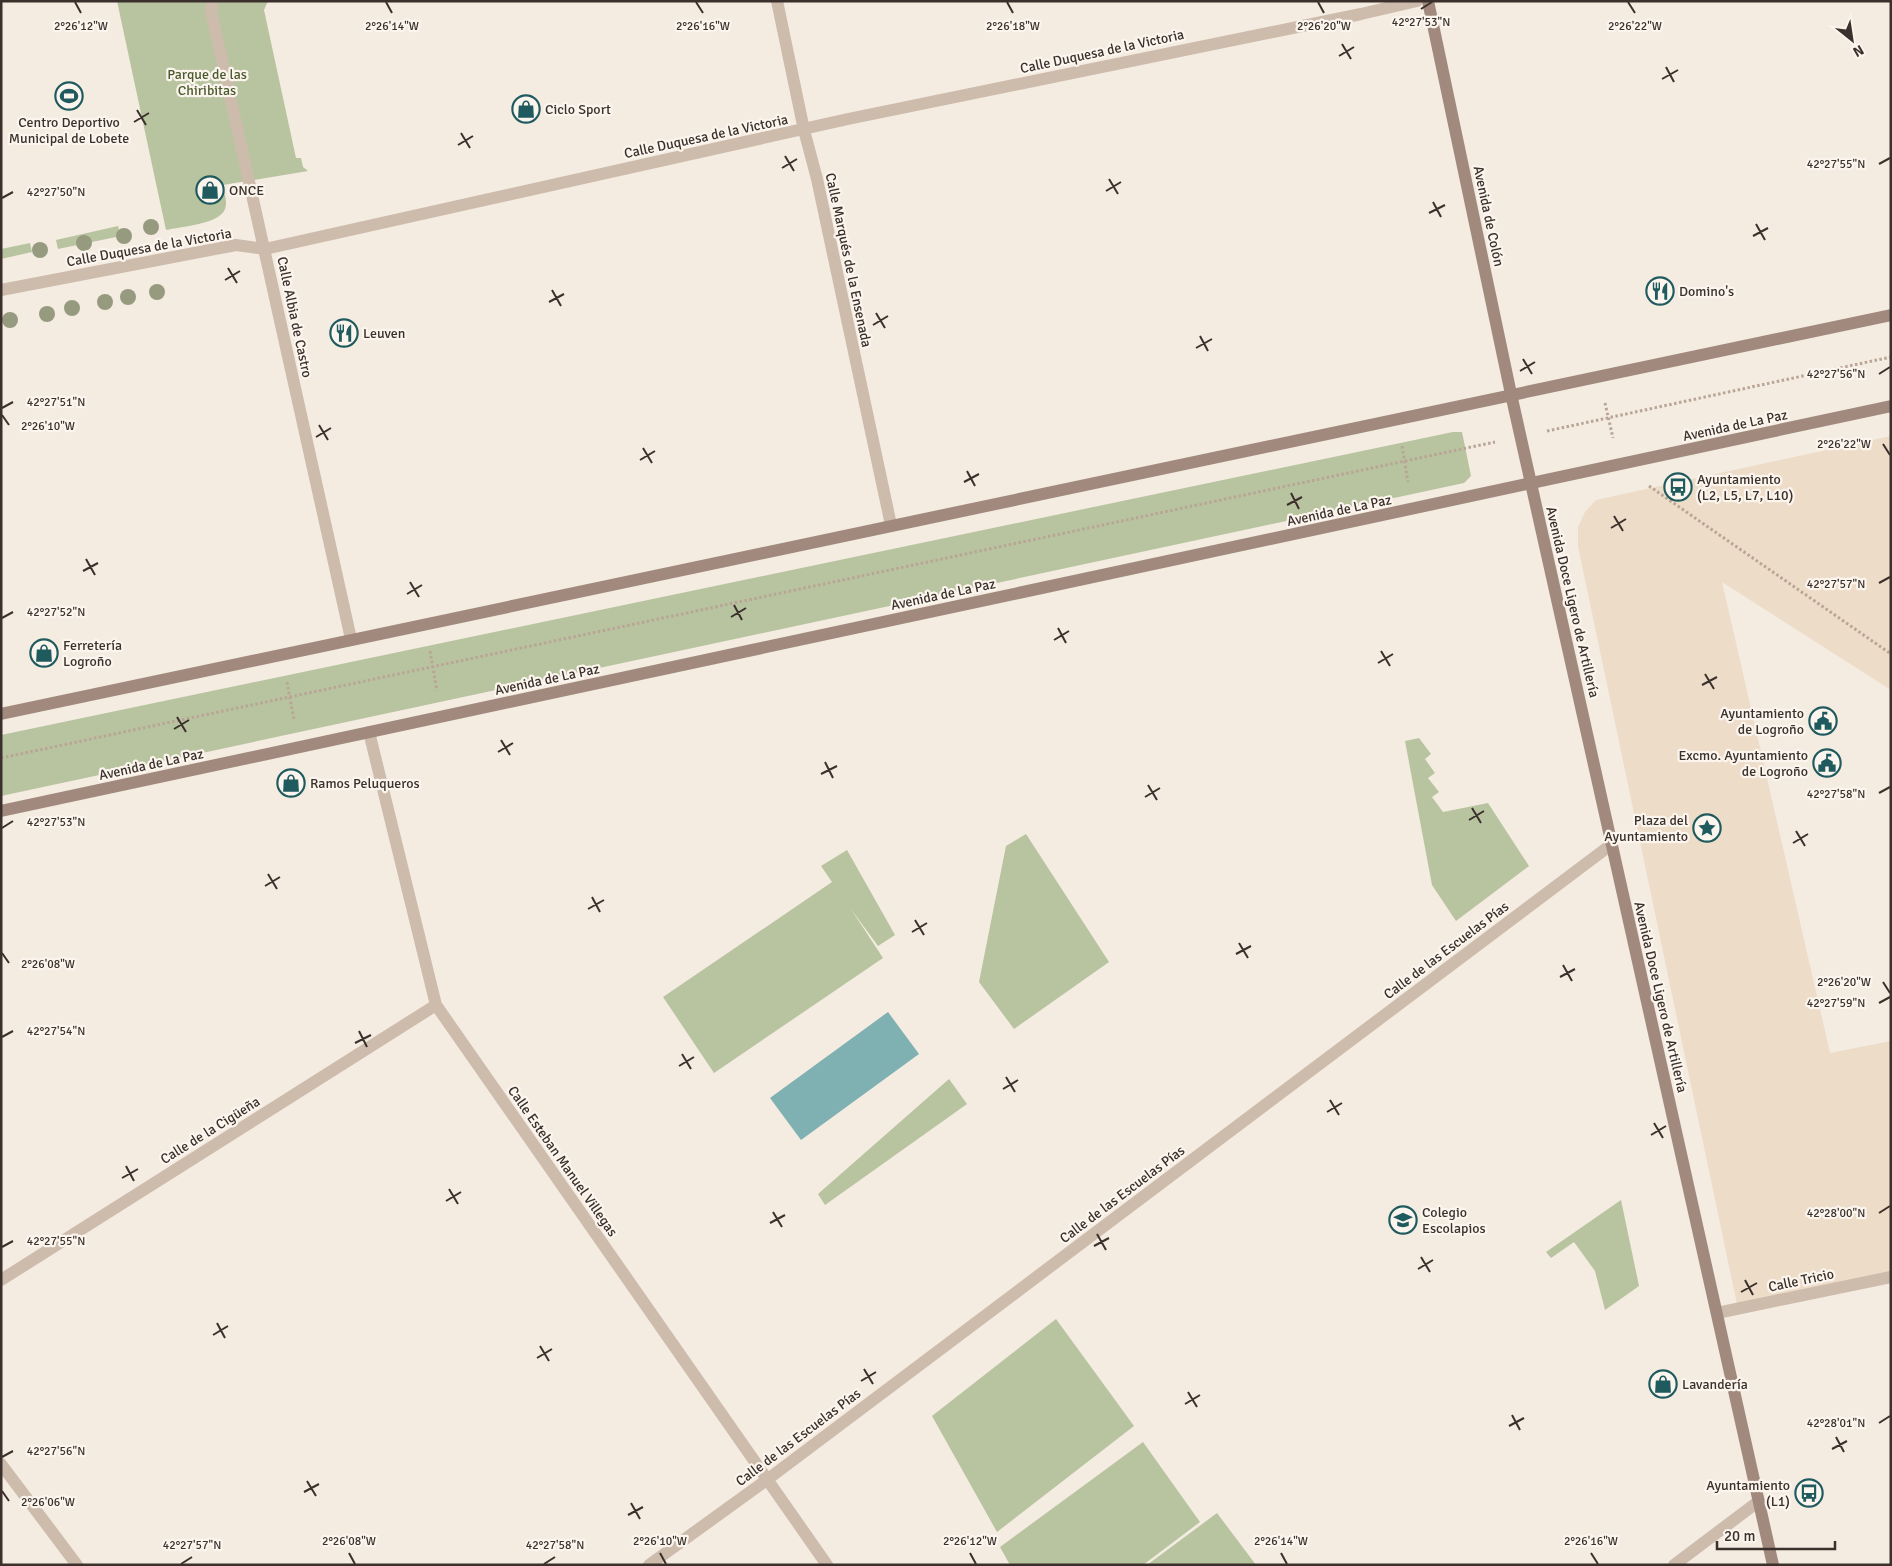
<svg xmlns="http://www.w3.org/2000/svg" width="1892" height="1566" font-family="Signika,sans-serif">
	<rect width="100%" height="100%" fill="#f4ebe1"/>
	<path fill="#b8c4a0" d="M 117,1 L 268,1 L 264,10 L 296,158 L 301,158 L 303,167 L 308,171 L 223,185 C 224,193 228,202 225,209 C 220,224 180,227 166,230 Z
		M 118,226 L 121,236 L 58,249 L 56,240 Z
		M 30,243 L 32,252 L 1,259 L 1,249 Z
		M 1453,432 L 1462,432 L 1471,476 L 1464,483 L 1,796 L 1,735 Z
		M 1419,738 L 1431,754 L 1425,759 L 1435,773 L 1428,778 L 1439,792 L 1432,797 L 1443,812 L 1488,803 L 1529,866 L 1456,921 L 1432,885 L 1405,741 Z
		M 1026,834 L 1109,962 L 1014,1029 L 979,982 L 1006,846 Z
		M 847,850 L 895,935 L 878,946 L 851,909 L 883,958 L 714,1073 L 663,997 L 832,882 L 821,866 Z
		M 949,1079 L 967,1104 L 825,1205 L 818,1194 Z
		M 1621,1200 L 1639,1286 L 1605,1310 L 1595,1271 L 1574,1242 L 1551,1258 L 1546,1252 Z
		M 1056,1319 L 1134,1426 L 997,1532 L 932,1416 Z
		M 1143,1442 L 1200,1522 L 1143,1565 L 1010,1565 L 1000,1547 Z
		M 1217,1513 L 1256,1565 L 1147,1565 Z"/>
	<path fill="#ecdcc8" d="M 1891,436 L 1891,690 L 1722,582 L 1830,1053 L 1891,1041 L 1891,1282 L 1738,1309 L 1578,546 L 1578,527 L 1585,512 L 1596,500 Z"/>
	<path fill="#7fb0b2" d="M 888,1012 L 919,1054 L 801,1140 L 770,1098 Z"/>
	<g fill="none" stroke-linecap="round" stroke-linejoin="round">
		<path stroke="#b9a596" stroke-width="3" stroke-dasharray="2.5 2.5" stroke-linecap="butt" d="M 1605,403 L 1613,438
			M 1547,431 L 1891,357
			M 1402,446 L 1408,482
			M 1649,486 L 1891,654
			M 430,651 L 437,691
			M 287,682 L 294,720
			M 1,758 L 1495,442"/>
		<path stroke="#cdbbac" stroke-width="12" d="M 213,1 L 211,11 L 351,639
			M 777,1 L 804,130 L 817,179 L 891,525
			M 1,290 L 236,245 L 265,249 L 848,119 L 1361,14 L 1417,1
			M 369,732 L 436,1005 L 827,1565
			M 1,1280 L 436,1005
			M 1717,1313 L 1891,1277
			M 1,1464 L 77,1565
			M 649,1565 L 768,1479 L 1612,844
			M 1674,1565 L 1759,1501"/>
		<path stroke="#a18a7d" stroke-width="12" d="M 1428,1 L 1511,394 L 1773,1565
			M 1,714 L 1891,315
			M 1,811 L 1891,406"/>
	</g>
	<g fill="#969b7f">
		<circle cx="151" cy="227" r="8"/>
		<circle cx="124" cy="236" r="8"/>
		<circle cx="84" cy="243" r="8"/>
		<circle cx="40" cy="250" r="8"/>
		<circle cx="157" cy="292" r="8"/>
		<circle cx="128" cy="297" r="8"/>
		<circle cx="105" cy="302" r="8"/>
		<circle cx="72" cy="308" r="8"/>
		<circle cx="47" cy="314" r="8"/>
		<circle cx="10" cy="320" r="8"/>
	</g>
	<path fill="none" stroke="#3b302b" stroke-width="2" d="M 75,2 L 81,13M 386,2 L 392,13M 696,2 L 703,13M 1007,2 L 1013,13M 1318,2 L 1324,13M 1628,2 L 1635,13M 1421,9 L 1432,2M 1342,44 L 1351,59M 1339,56 L 1354,47M 1666,67 L 1674,82M 1662,79 L 1678,70M 137,110 L 146,125M 134,122 L 149,113M 461,133 L 470,148M 458,145 L 473,136M 785,156 L 794,171M 1879,164 L 1890,158M 782,168 L 797,159M 1109,179 L 1118,194M 1106,191 L 1121,182M 2,198 L 13,192M 1433,202 L 1441,217M 1429,213 L 1445,205M 1756,224 L 1765,240M 1753,236 L 1768,228M 228,268 L 237,283M 225,280 L 240,271M 552,290 L 561,306M 549,302 L 564,294M 876,313 L 885,328M 873,325 L 888,316M 1200,336 L 1208,351M 1196,348 L 1212,339M 1523,359 L 1532,374M 1520,371 L 1535,362M 1879,374 L 1890,367M 2,408 L 13,402M 2,415 L 9,425M 319,425 L 328,440M 316,437 L 331,428M 1883,444 L 1890,455M 643,448 L 652,463M 640,460 L 655,451M 967,471 L 975,486M 964,482 L 979,474M 1291,493 L 1299,509M 1287,505 L 1302,497M 1614,516 L 1623,531M 1611,528 L 1626,519M 86,559 L 95,575M 83,571 L 98,563M 410,582 L 419,597M 1879,583 L 1890,577M 407,594 L 422,585M 734,605 L 742,620M 731,617 L 746,608M 2,618 L 13,612M 1058,628 L 1066,643M 1054,640 L 1069,631M 1381,651 L 1390,666M 1378,663 L 1393,654M 1705,674 L 1714,689M 1702,685 L 1717,677M 177,717 L 186,732M 174,729 L 189,720M 501,740 L 510,755M 498,752 L 513,743M 825,762 L 833,778M 821,774 L 837,766M 1148,785 L 1157,800M 1879,793 L 1890,787M 1145,797 L 1160,788M 1472,808 L 1481,823M 1469,820 L 1484,811M 2,828 L 13,821M 1796,831 L 1805,846M 1793,843 L 1808,834M 268,874 L 277,889M 265,886 L 280,877M 592,897 L 600,912M 588,909 L 604,900M 915,920 L 924,935M 912,932 L 927,923M 1239,943 L 1248,958M 2,953 L 9,963M 1236,954 L 1251,946M 1563,965 L 1572,981M 1560,977 L 1575,969M 1883,982 L 1890,993M 1879,1003 L 1890,997M 359,1031 L 367,1047M 2,1037 L 13,1031M 355,1043 L 371,1035M 682,1054 L 691,1069M 679,1066 L 694,1057M 1006,1077 L 1015,1092M 1003,1089 L 1018,1080M 1330,1100 L 1339,1115M 1327,1112 L 1342,1103M 1654,1123 L 1663,1138M 1651,1135 L 1666,1126M 126,1166 L 134,1181M 122,1178 L 138,1169M 449,1189 L 458,1204M 446,1201 L 461,1192M 773,1212 L 782,1227M 1879,1213 L 1890,1206M 770,1223 L 785,1215M 1097,1234 L 1106,1250M 1094,1246 L 1109,1238M 2,1247 L 13,1241M 1421,1257 L 1430,1272M 1418,1269 L 1433,1260M 1745,1280 L 1753,1295M 1741,1292 L 1757,1283M 217,1323 L 225,1338M 213,1335 L 228,1326M 540,1346 L 549,1361M 537,1358 L 552,1349M 864,1369 L 873,1384M 861,1381 L 876,1372M 1188,1392 L 1197,1407M 1185,1404 L 1200,1395M 1512,1415 L 1520,1430M 1879,1423 L 1890,1416M 1509,1426 L 1524,1418M 1836,1437 L 1844,1452M 1832,1449 L 1847,1441M 2,1457 L 13,1451M 307,1481 L 316,1496M 2,1491 L 9,1501M 304,1492 L 319,1484M 631,1503 L 640,1519M 628,1515 L 643,1507M 349,1553 L 355,1564M 660,1553 L 666,1564M 970,1553 L 976,1564M 1281,1553 L 1287,1564M 1591,1553 L 1598,1564M 181,1564 L 192,1557M 544,1564 L 555,1557"/>
	<defs>
		<g id="stadium-ring" transform="scale(1.4375)"><circle r="9.5" fill="#fbf5ee" stroke="#1f5a5e" stroke-width="1.5"/><path d="M0-5a6.5 5 0 1 0 0 10a6.5 5 0 1 0 0-10ZM-3.5-1.8h7v3.6h-7Z" fill="#1f5a5e"/></g>
		<g id="shop-ring" transform="scale(1.4375)"><circle r="9.5" fill="#fbf5ee" stroke="#1f5a5e" stroke-width="1.5"/><path d="M-5-2.5h2.3a2.7 3.5 0 0 1 5.4 0H5L5.5 6h-11ZM-1.5-2.5h3a1.5 2.3 0 0 0-3 0Z" fill="#1f5a5e"/></g>
		<g id="restaurant-ring" transform="scale(1.4375)"><circle r="9.5" fill="#fbf5ee" stroke="#1f5a5e" stroke-width="1.5"/><path d="M-5-6h1v4h1v-4h1v4h1v-4h1v5L-1.5 .5V6h-2V.5L-5-1ZM5-6V6H3V1.5H1.5Q1.5-4 5-6Z" fill="#1f5a5e"/></g>
		<g id="bus-ring" transform="scale(1.4375)"><circle r="9.5" fill="#fbf5ee" stroke="#1f5a5e" stroke-width="1.5"/><path d="M-5-6H5V4H4V6H2V4H-2V6H-4V4H-5ZM-3.5-4V0h7V-4ZM-3.5 1.2v1.5H-2V1.2ZM2 1.2v1.5H3.5V1.2Z" fill="#1f5a5e"/></g>
		<g id="civic-ring" transform="scale(1.4375)"><circle r="9.5" fill="#fbf5ee" stroke="#1f5a5e" stroke-width="1.5"/><path d="M-.6-6.5H3V-4.5H.6V-3L4-1V1h2V6H-6V1h2V-1L-.6-3ZM-1.2 2.5V6h2.4V2.5Z" fill="#1f5a5e"/></g>
		<g id="sight-ring" transform="scale(1.4375)"><circle r="9.5" fill="#fbf5ee" stroke="#1f5a5e" stroke-width="1.5"/><path d="M0-6L1.8-2.2L6-1.7L2.9 1.2L3.7 5.4L0 3.3L-3.7 5.4L-2.9 1.2L-6-1.7L-1.8-2.2Z" fill="#1f5a5e"/></g>
		<g id="school-ring" transform="scale(1.4375)"><circle r="9.5" fill="#fbf5ee" stroke="#1f5a5e" stroke-width="1.5"/><path d="M0-5L7-2L0 1L-7-2ZM-4 1L0 2.5L4 1V4Q0 6-4 4Z" fill="#1f5a5e"/></g>
	</defs>
	<g fill-rule="evenodd">
		<use href="#stadium-ring" x="69" y="96"/>
		<use href="#shop-ring" x="526" y="109"/>
		<use href="#shop-ring" x="210" y="190"/>
		<use href="#restaurant-ring" x="1660" y="291"/>
		<use href="#restaurant-ring" x="344" y="333"/>
		<use href="#bus-ring" x="1678" y="487"/>
		<use href="#shop-ring" x="44" y="653"/>
		<use href="#civic-ring" x="1823" y="721"/>
		<use href="#civic-ring" x="1827" y="763"/>
		<use href="#shop-ring" x="291" y="783"/>
		<use href="#sight-ring" x="1707" y="828"/>
		<use href="#school-ring" x="1403" y="1220"/>
		<use href="#shop-ring" x="1663" y="1384"/>
		<use href="#bus-ring" x="1809" y="1493"/>
	</g>
	<g text-anchor="middle" stroke-width="4.5" stroke-linejoin="round" paint-order="stroke">
		<g font-size="14" fill="#3b302b" stroke="#fbf5ee">
			<text transform="translate(1102 51) rotate(-12)" y="5">Calle Duquesa de la Victoria</text>
			<text transform="translate(706 136) rotate(-12)" y="5">Calle Duquesa de la Victoria</text>
			<text transform="translate(1489 216) rotate(78)" y="5">Avenida de Colón</text>
			<text transform="translate(149 247) rotate(-10)" y="5">Calle Duquesa de la Victoria</text>
			<text transform="translate(849 260) rotate(78)" y="5">Calle Marqués de la Ensenada</text>
			<text transform="translate(295 317) rotate(78)" y="5">Calle Albia de Castro</text>
			<text transform="translate(1735 425) rotate(-12)" y="5">Avenida de La Paz</text>
			<text transform="translate(1339 510) rotate(-12)" y="5">Avenida de La Paz</text>
			<text transform="translate(943 594) rotate(-12)" y="5">Avenida de La Paz</text>
			<text transform="translate(1573 602) rotate(77)" y="5">Avenida Doce Ligero de Artillería</text>
			<text transform="translate(547 679) rotate(-12)" y="5">Avenida de La Paz</text>
			<text transform="translate(151 764) rotate(-12)" y="5">Avenida de La Paz</text>
			<text transform="translate(1446 950) rotate(-37)" y="5">Calle de las Escuelas Pías</text>
			<text transform="translate(1661 997) rotate(77)" y="5">Avenida Doce Ligero de Artillería</text>
			<text transform="translate(210 1130) rotate(-32)" y="5">Calle de la Cigüeña</text>
			<text transform="translate(563 1161) rotate(55)" y="5">Calle Esteban Manuel Villegas</text>
			<text transform="translate(1122 1194) rotate(-37)" y="5">Calle de las Escuelas Pías</text>
			<text transform="translate(1801 1280) rotate(-12)" y="5">Calle Tricio</text>
			<text transform="translate(798 1437) rotate(-37)" y="5">Calle de las Escuelas Pías</text>
		</g>
		<g font-size="14" fill="#4a5a2e" stroke="#fbf5ee">
			<text x="207" y="79">Parque de las<tspan x="207" dy="16">Chiribitas</tspan></text>
		</g>
		<g font-size="14" fill="#3b302b" stroke="#fbf5ee" text-anchor="start">
			<text x="545" y="114">Ciclo Sport</text>
			<text x="69" y="127" text-anchor="middle">Centro Deportivo<tspan x="69" dy="16">Municipal de Lobete</tspan></text>
			<text x="229" y="195">ONCE</text>
			<text x="1679" y="296">Domino's</text>
			<text x="363" y="338">Leuven</text>
			<text x="1697" y="484">Ayuntamiento<tspan x="1697" dy="16">(L2, L5, L7, L10)</tspan></text>
			<text x="63" y="650">Ferretería<tspan x="63" dy="16">Logroño</tspan></text>
			<text x="1804" y="718" text-anchor="end">Ayuntamiento<tspan x="1804" dy="16">de Logroño</tspan></text>
			<text x="1808" y="760" text-anchor="end">Excmo. Ayuntamiento<tspan x="1808" dy="16">de Logroño</tspan></text>
			<text x="310" y="788">Ramos Peluqueros</text>
			<text x="1688" y="825" text-anchor="end">Plaza del<tspan x="1688" dy="16">Ayuntamiento</tspan></text>
			<text x="1422" y="1217">Colegio<tspan x="1422" dy="16">Escolapios</tspan></text>
			<text x="1682" y="1389">Lavandería</text>
			<text x="1790" y="1490" text-anchor="end">Ayuntamiento<tspan x="1790" dy="16">(L1)</tspan></text>
		</g>
	</g>
	<g font-size="12" text-anchor="middle" fill="#3b302b" stroke="#fbf5ee" stroke-width="4.5" stroke-linejoin="round" paint-order="stroke">
		<text x="1421" y="26">42°27'53"N</text>
		<text x="81" y="30">2°26'12"W</text>
		<text x="392" y="30">2°26'14"W</text>
		<text x="703" y="30">2°26'16"W</text>
		<text x="1013" y="30">2°26'18"W</text>
		<text x="1324" y="30">2°26'20"W</text>
		<text x="1635" y="30">2°26'22"W</text>
		<text x="1836" y="168">42°27'55"N</text>
		<text x="56" y="196">42°27'50"N</text>
		<text x="1836" y="378">42°27'56"N</text>
		<text x="56" y="406">42°27'51"N</text>
		<text x="48" y="430">2°26'10"W</text>
		<text x="1844" y="448">2°26'22"W</text>
		<text x="1836" y="588">42°27'57"N</text>
		<text x="56" y="616">42°27'52"N</text>
		<text x="1836" y="798">42°27'58"N</text>
		<text x="56" y="826">42°27'53"N</text>
		<text x="48" y="968">2°26'08"W</text>
		<text x="1844" y="986">2°26'20"W</text>
		<text x="1836" y="1007">42°27'59"N</text>
		<text x="56" y="1035">42°27'54"N</text>
		<text x="1836" y="1217">42°28'00"N</text>
		<text x="56" y="1245">42°27'55"N</text>
		<text x="1836" y="1427">42°28'01"N</text>
		<text x="56" y="1455">42°27'56"N</text>
		<text x="48" y="1506">2°26'06"W</text>
		<text x="349" y="1545">2°26'08"W</text>
		<text x="660" y="1545">2°26'10"W</text>
		<text x="970" y="1545">2°26'12"W</text>
		<text x="1281" y="1545">2°26'14"W</text>
		<text x="1591" y="1545">2°26'16"W</text>
		<text x="192" y="1549">42°27'57"N</text>
		<text x="555" y="1549">42°27'58"N</text>
	</g>
	<rect width="1892" height="1566" fill="none" stroke="#3b302b" stroke-width="5"/>
	<g transform="translate(1852 40) rotate(150)" stroke="#fbf5ee" stroke-width="4" paint-order="stroke">
	<path d="M0-4L9 19L0 12L-9 19Z" fill="#3b302b"/>
	<text y="-8" font-size="14" font-weight="bold" text-anchor="middle" fill="#3b302b">N</text>
	</g>
	<path d="M1717 1541v8h118v-8" fill="none" stroke="#3b302b" stroke-width="2.5"/>
	<text x="1724" y="1541" font-size="15" fill="#3b302b" stroke="#fbf5ee" stroke-width="4" paint-order="stroke">20 m</text>
</svg>
